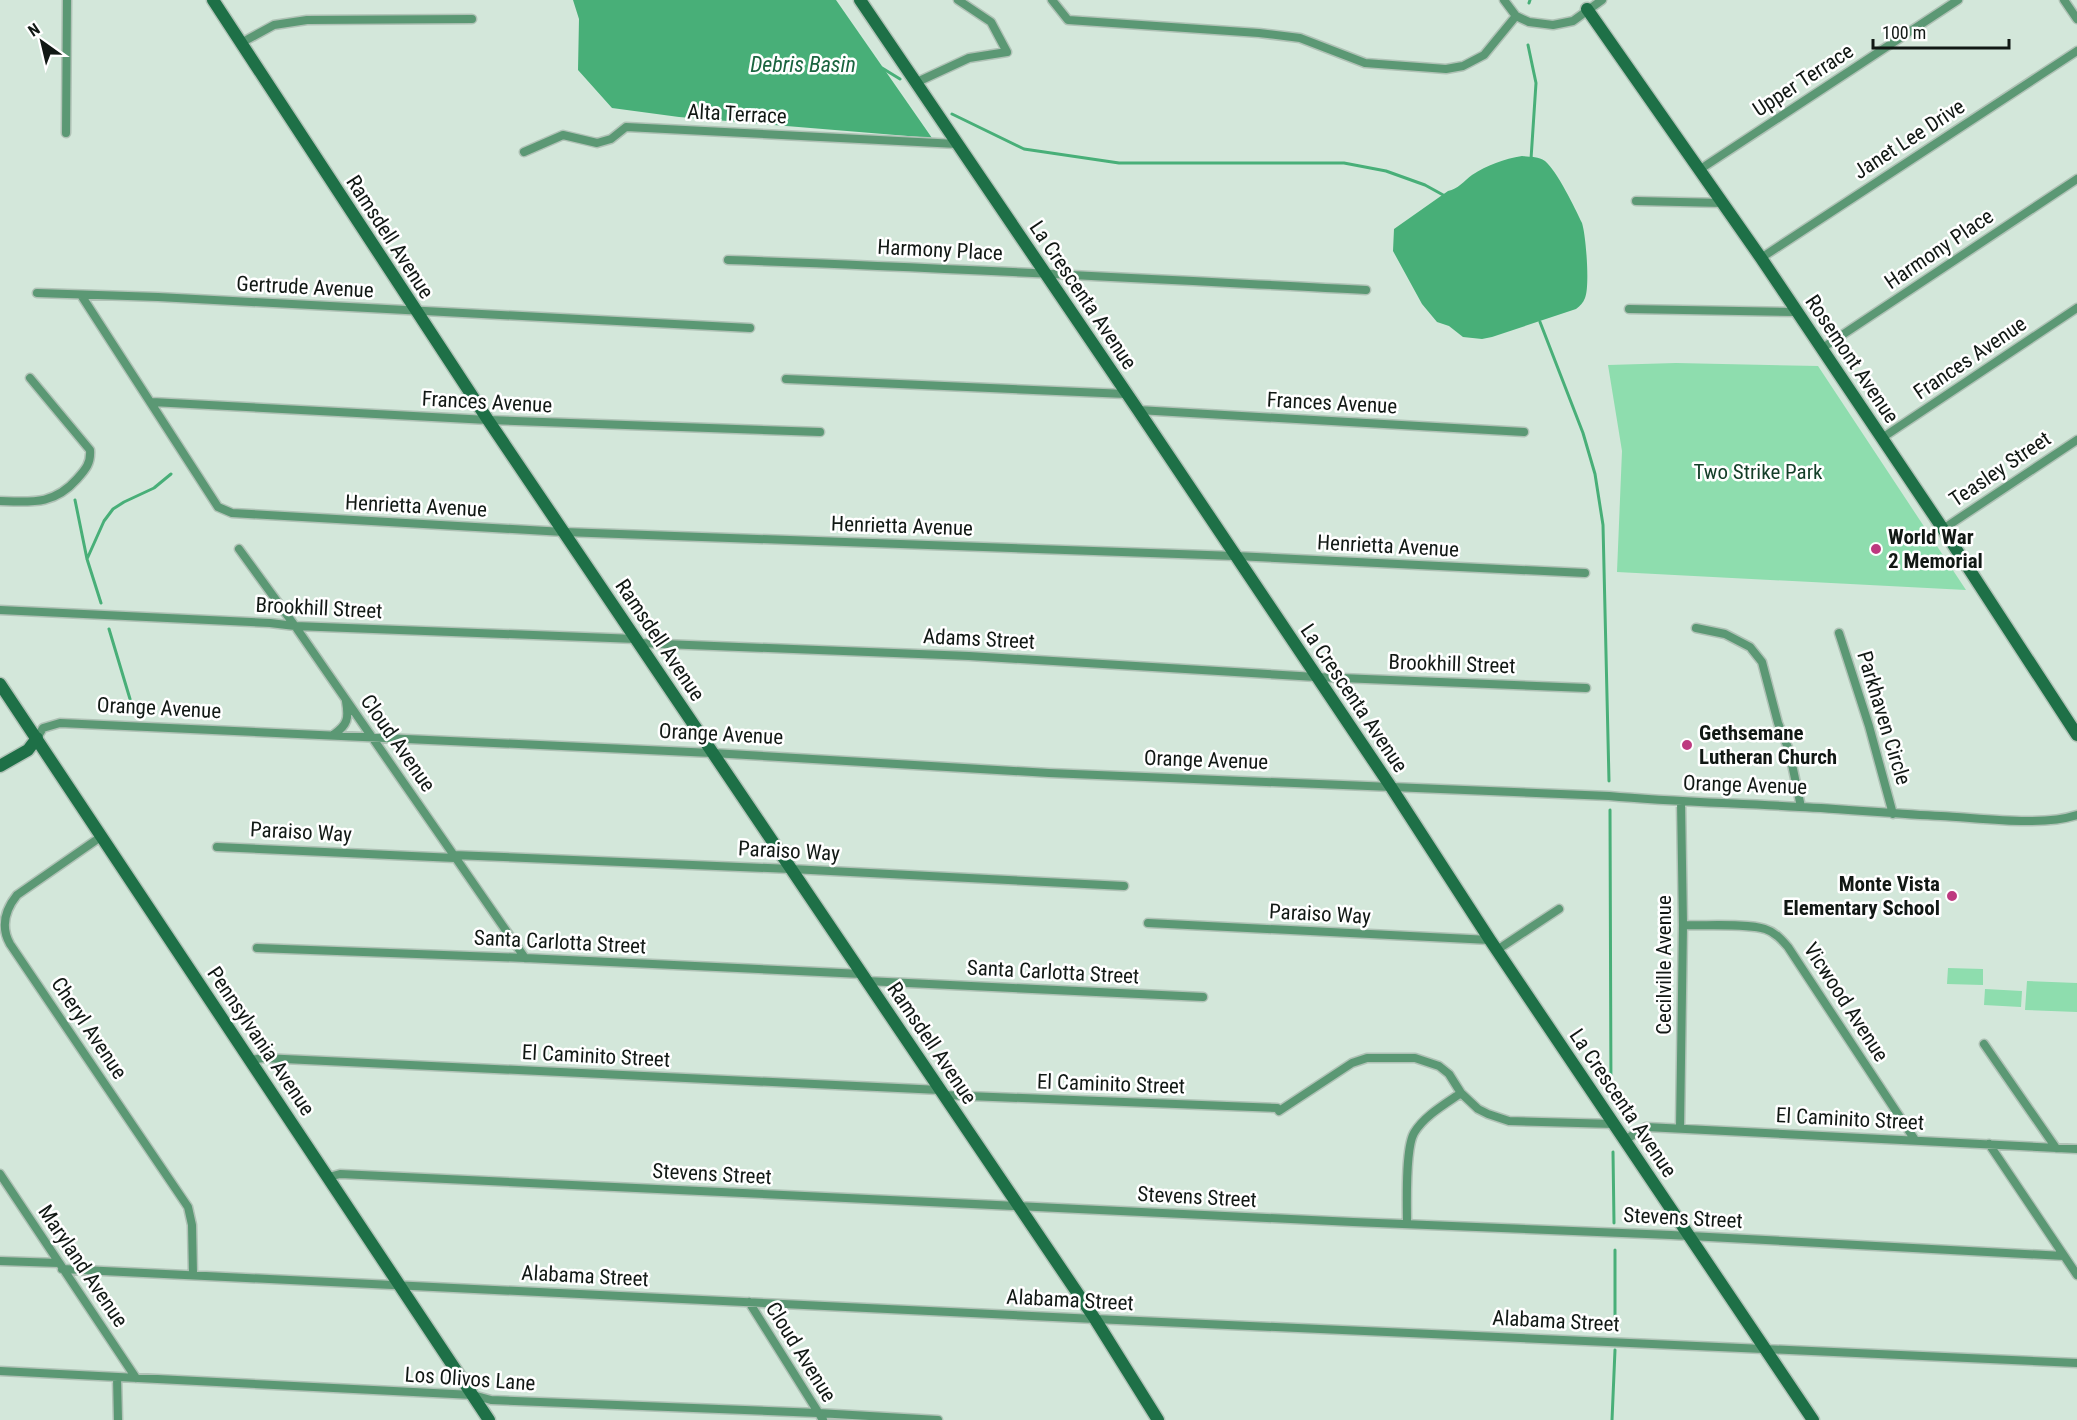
<svg xmlns="http://www.w3.org/2000/svg" width="2077" height="1420" font-family="'Roboto Condensed',sans-serif">
	<rect width="100%" height="100%" fill="#d3e7da"/>
	<path fill="#8eddae" d="M 1676,363 L 1818,366 L 1966,590 L 1617,572 L 1622,451 L 1608,365 Z
		M 1948,968 L 1983,969 L 1983,985 L 1947,984 Z
		M 2027,981 L 2077,983 L 2077,1012 L 2025,1010 Z
		M 1985,989 L 2022,991 L 2021,1007 L 1984,1005 Z"/>
	<path fill="#48af78" d="M 573,0 L 836,0 L 932,138 L 679,117 L 612,108 L 578,70 L 579,19 Z
		M 1522,156 C 1530,157 1538,156 1545,161 C 1557,171 1575,208 1582,223 C 1586,235 1590,287 1585,298 C 1583,303 1580,306 1576,309 L 1492,337 L 1482,339 L 1463,337 L 1449,326 L 1437,322 L 1422,304 L 1393,251 L 1394,229 L 1448,191 C 1458,189 1464,181 1472,175 C 1487,165 1504,159 1522,156 Z"/>
	<g fill="none" stroke-linecap="round" stroke-linejoin="round">
		<path stroke="#48af78" stroke-width="3" d="M 1529,3 L 1530,0
			M 1528,45 L 1536,83 L 1531,159
			M 882,68 L 900,79
			M 952,114 L 1024,149 L 1119,163 L 1344,163 L 1386,171 L 1425,185 L 1445,196
			M 1540,322 L 1583,433 L 1595,474 L 1603,525 L 1609,781
			M 75,500 L 87,559 L 101,603
			M 87,559 L 104,521 L 113,509 L 124,502 L 154,488 L 171,474
			M 109,629 L 133,709
			M 1610,810 L 1611,1099
			M 1613,1152 L 1614,1223
			M 1615,1250 L 1615,1331
			M 1612,1420 L 1615,1350"/>
		<g stroke="#b0c2b6" stroke-width="11">
			<path id="street" d="M 1052,0 L 1068,20 L 1259,33 L 1300,38 L 1365,63 L 1446,69 L 1463,66 L 1484,55 L 1516,16
				M 1504,0 L 1516,16 L 1529,22 L 1553,25 L 1573,21 L 1602,0
				M 2064,0 L 2077,19
				M 241,43 L 274,25 L 307,20 L 472,19
				M 915,83 L 969,58 L 1007,52 L 991,22 L 958,0
				M 66,133 L 67,0
				M 524,152 L 563,135 L 597,143 L 611,139 L 626,127 L 957,144
				M 1699,170 L 1958,0
				M 1636,201 L 1723,203
				M 1761,258 L 2077,51
				M 728,260 C 940,267 1153,279 1366,290
				M 37,293 L 158,297 L 750,328
				M 81,295 L 218,507 L 232,513 L 564,532 L 1235,556 L 1585,573
				M 1629,309 L 1796,312
				M 1821,349 L 2077,179
				M 786,379 L 1126,394
				M 152,402 L 488,420 L 820,432
				M 1138,410 L 1524,432
				M 1882,438 L 2077,308
				M 0,501 C 32,502 54,505 77,479 C 86,469 91,463 90,450 L 30,378
				M 1943,529 L 2077,440
				M 239,549 L 295,626 L 525,958
				M 0,610 L 270,623 L 295,626 L 636,639
				M 1696,628 L 1725,634 L 1750,647 L 1762,662 L 1778,723 L 1789,750 L 1801,807
				M 1839,633 L 1869,726 L 1893,814
				M 639,643 L 969,656 L 1316,677 L 1586,688
				M 333,735 C 348,725 349,718 346,701
				M 37,738 L 43,728 L 60,723 L 712,753 L 1049,773 L 1609,796 C 1673,802 1737,803 1800,807 C 1847,809 1894,814 1941,816 C 1981,818 2040,827 2077,815
				M 102,836 L 17,895 C 5,910 0,926 10,944 L 188,1207 L 192,1225 L 193,1274
				M 217,847 L 455,858
				M 453,855 L 791,869 L 1124,886
				M 1148,923 L 1490,940
				M 1683,925 C 1703,926 1748,923 1765,929 C 1775,932 1782,940 1788,947 L 1915,1140
				M 257,948 L 525,958 L 862,974
				M 1497,950 L 1559,909
				M 866,981 L 1203,997
				M 1984,1044 L 2056,1148
				M 251,1060 L 263,1058 L 940,1090
				M 943,1095 L 1277,1108
				M 1279,1111 L 1352,1063 L 1367,1058 L 1415,1058 L 1439,1066 L 1449,1074 L 1461,1093 L 1478,1109 L 1488,1114 L 1509,1121 L 1614,1124
				M 1680,1128 L 1683,925 L 1681,802
				M 1625,1140 L 1646,1127 L 2077,1149
				M 1989,1144 L 2077,1275
				M 0,1174 L 136,1378
				M 329,1177 L 340,1174 L 1353,1222 L 1671,1235 L 2064,1256
				M 1407,1223 C 1407,1204 1405,1149 1414,1133 C 1424,1116 1445,1104 1461,1093
				M 0,1261 L 59,1263
				M 62,1269 L 1095,1319 L 2077,1363
				M 749,1302 L 823,1420
				M 0,1371 L 473,1395 L 491,1400 L 818,1413 L 938,1420
				M 117,1377 L 118,1420"/>
		</g>
		<g stroke="#b0c2b6" stroke-width="15">
			<path id="secondary" d="M 213,0 L 488,420 L 1095,1319 L 1158,1420
				M 860,0 L 1138,410 L 1391,787 L 1490,940 L 1813,1420
				M 1587,9 L 1761,258 L 1943,529 L 2077,735
				M 0,684 L 489,1420
				M 0,766 L 28,750 L 37,738"/>
		</g>
		<use href="#street" stroke="#5b9874" stroke-width="8"/>
		<use href="#secondary" stroke="#1e7047" stroke-width="12"/>
	</g>
	<g fill="#bd397f" stroke="#fff" stroke-width="2">
		<circle cx="1876" cy="549" r="6"/>
		<circle cx="1687" cy="745" r="6"/>
		<circle cx="1952" cy="896" r="6"/>
	</g>
	<g text-anchor="middle" stroke-width="5" stroke-linejoin="round" paint-order="stroke">
		<g font-size="21" fill="#111814" stroke="#fff">
			<text transform="translate(1803 80) rotate(-33)" y="7">Upper Terrace</text>
			<text transform="translate(737 114) rotate(3)" y="7">Alta Terrace</text>
			<text transform="translate(1909 139) rotate(-33)" y="7">Janet Lee Drive</text>
			<text transform="translate(390 237) rotate(57)" y="7">Ramsdell Avenue</text>
			<text transform="translate(1939 249) rotate(-34)" y="7">Harmony Place</text>
			<text transform="translate(940 250) rotate(3)" y="7">Harmony Place</text>
			<text transform="translate(305 287) rotate(3)" y="7">Gertrude Avenue</text>
			<text transform="translate(1083 295) rotate(56)" y="7">La Crescenta Avenue</text>
			<text transform="translate(1970 358) rotate(-34)" y="7">Frances Avenue</text>
			<text transform="translate(1852 359) rotate(56)" y="7">Rosemont Avenue</text>
			<text transform="translate(487 402) rotate(3)" y="7">Frances Avenue</text>
			<text transform="translate(1332 403) rotate(3)" y="7">Frances Avenue</text>
			<text transform="translate(2000 469) rotate(-34)" y="7">Teasley Street</text>
			<text transform="translate(416 506) rotate(3)" y="7">Henrietta Avenue</text>
			<text transform="translate(902 526) rotate(2)" y="7">Henrietta Avenue</text>
			<text transform="translate(1388 546) rotate(3)" y="7">Henrietta Avenue</text>
			<text transform="translate(319 608) rotate(3)" y="7">Brookhill Street</text>
			<text transform="translate(979 639) rotate(3)" y="7">Adams Street</text>
			<text transform="translate(660 640) rotate(56)" y="7">Ramsdell Avenue</text>
			<text transform="translate(1452 664) rotate(2)" y="7">Brookhill Street</text>
			<text transform="translate(1354 698) rotate(56)" y="7">La Crescenta Avenue</text>
			<text transform="translate(159 708) rotate(3)" y="7">Orange Avenue</text>
			<text transform="translate(1884 718) rotate(73)" y="7">Parkhaven Circle</text>
			<text transform="translate(721 734) rotate(3)" y="7">Orange Avenue</text>
			<text transform="translate(398 743) rotate(55)" y="7">Cloud Avenue</text>
			<text transform="translate(1206 760) rotate(2)" y="7">Orange Avenue</text>
			<text transform="translate(1745 785) rotate(2)" y="7">Orange Avenue</text>
			<text transform="translate(301 832) rotate(3)" y="7">Paraiso Way</text>
			<text transform="translate(789 851) rotate(3)" y="7">Paraiso Way</text>
			<text transform="translate(1320 914) rotate(3)" y="7">Paraiso Way</text>
			<text transform="translate(560 942) rotate(3)" y="7">Santa Carlotta Street</text>
			<text transform="translate(1664 965) rotate(-90)" y="7">Cecilville Avenue</text>
			<text transform="translate(1053 972) rotate(3)" y="7">Santa Carlotta Street</text>
			<text transform="translate(1846 1002) rotate(57)" y="7">Vicwood Avenue</text>
			<text transform="translate(89 1028) rotate(56)" y="7">Cheryl Avenue</text>
			<text transform="translate(261 1041) rotate(56)" y="7">Pennsylvania Avenue</text>
			<text transform="translate(932 1043) rotate(56)" y="7">Ramsdell Avenue</text>
			<text transform="translate(596 1056) rotate(3)" y="7">El Caminito Street</text>
			<text transform="translate(1111 1084) rotate(2)" y="7">El Caminito Street</text>
			<text transform="translate(1623 1103) rotate(56)" y="7">La Crescenta Avenue</text>
			<text transform="translate(1850 1119) rotate(3)" y="7">El Caminito Street</text>
			<text transform="translate(712 1174) rotate(3)" y="7">Stevens Street</text>
			<text transform="translate(1197 1197) rotate(3)" y="7">Stevens Street</text>
			<text transform="translate(1683 1218) rotate(3)" y="7">Stevens Street</text>
			<text transform="translate(83 1266) rotate(56)" y="7">Maryland Avenue</text>
			<text transform="translate(585 1276) rotate(3)" y="7">Alabama Street</text>
			<text transform="translate(1070 1300) rotate(3)" y="7">Alabama Street</text>
			<text transform="translate(1556 1321) rotate(3)" y="7">Alabama Street</text>
			<text transform="translate(801 1352) rotate(58)" y="7">Cloud Avenue</text>
			<text transform="translate(470 1379) rotate(4)" y="7">Los Olivos Lane</text>
		</g>
		<g font-size="21" fill="#133e28" stroke="#fff">
			<text x="1758" y="479">Two Strike Park</text>
		</g>
		<g font-size="21" font-weight="bold" fill="#111814" stroke="#fff" text-anchor="start">
			<text x="1888" y="544">World War<tspan x="1888" dy="24">2 Memorial</tspan></text>
			<text x="1699" y="740">Gethsemane<tspan x="1699" dy="24">Lutheran Church</tspan></text>
			<text x="1940" y="891" text-anchor="end">Monte Vista<tspan x="1940" dy="24">Elementary School</tspan></text>
		</g>
		<g font-size="22" font-style="italic" fill="#1a643f" stroke="#fff">
			<text x="803" y="72">Debris Basin</text>
		</g>
	</g>
	<g transform="translate(42 42) rotate(326)" stroke="#ffffff" stroke-width="4.5" paint-order="stroke">
	<path d="M0-4.5L10 22L0 15L-10 22Z" fill="#111814"/>
	<text y="-9" font-size="16" font-weight="bold" text-anchor="middle" fill="#111814">N</text>
	</g>
	<path d="M1873 39v9h136v-9" fill="none" stroke="#111814" stroke-width="3"/>
	<text x="1882" y="39" font-size="18" fill="#111814" stroke="#ffffff" stroke-width="4.5" paint-order="stroke">100 m</text>
</svg>
